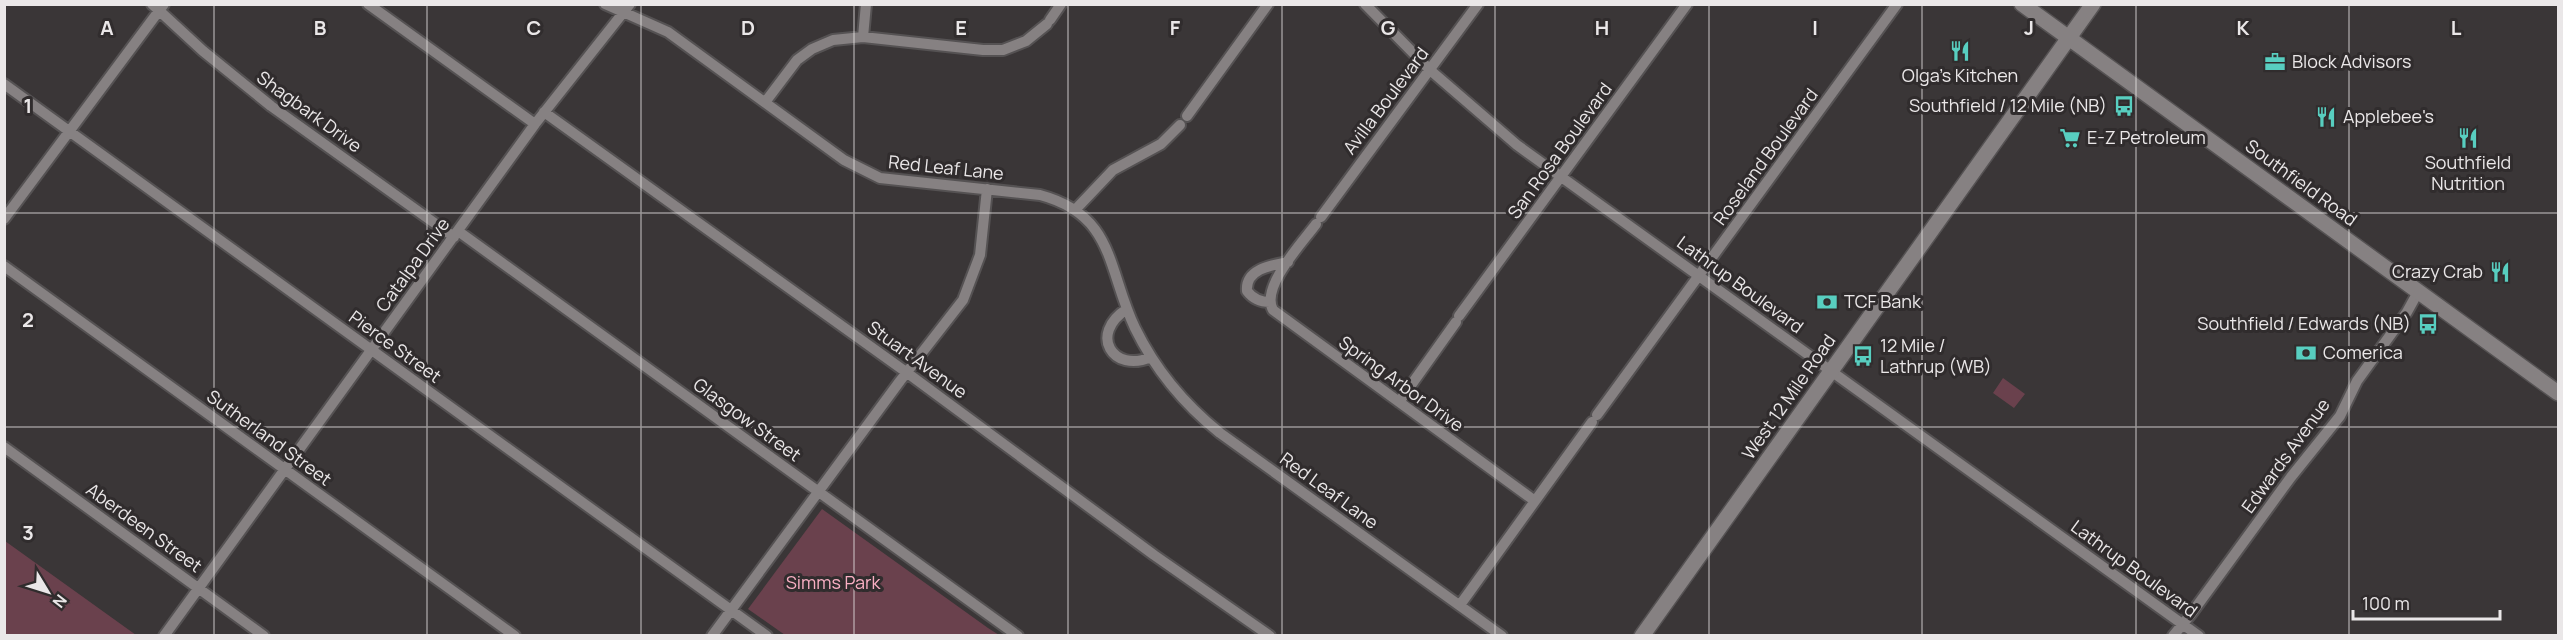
<svg xmlns="http://www.w3.org/2000/svg" width="2563" height="640" font-family="Manrope,sans-serif">
	<rect width="100%" height="100%" fill="#3a3637"/>
	<path fill="#6a414d" d="M 2003,378 L 2025,394 L 2014,408 L 1993,393 Z
		M 822,509 L 988,628 L 999,635 L 785,635 L 748,609 Z
		M 4,541 L 5,541 L 136,635 L 5,635 Z"/>
	<g fill="none" stroke-linecap="round" stroke-linejoin="round">
		<g stroke="#555253" stroke-width="14">
			<path id="minor" d="M 152,4 L 203,51 L 271,106 L 454,237
				M 368,4 L 535,124
				M 605,4 L 668,32 L 844,160 L 880,178 L 1040,195 C 1115,215 1107,269 1135,328 C 1155,369 1185,405 1220,433 L 1502,636
				M 1365,4 L 1430,70 L 1517,145 L 2199,636
				M 1050,20 L 1061,4
				M 863,37 L 866,4
				M 4,84 L 767,636
				M 766,101 L 797,60 L 812,49 L 833,40 L 863,37 L 983,50 L 1003,50 L 1026,41 L 1047,24
				M 544,112 L 906,372 L 1154,555 L 1270,636
				M 1187,116 L 1268,4
				M 1075,210 L 1113,170 L 1161,144 L 1180,125
				M 1321,217 L 1478,4
				M 4,219 L 164,4
				M 1316,224 C 1303,242 1260,287 1273,310 L 1535,501
				M 458,231 L 1018,636
				M 4,266 L 515,636
				M 1270,302 C 1260,302 1253,299 1247,291 C 1245,269 1272,265 1288,262
				M 1127,309 C 1088,334 1113,374 1151,357
				M 1459,316 L 1687,4
				M 1399,402 L 1456,322
				M 1597,415 L 1897,4
				M 4,447 L 264,636
				M 1460,605 L 1592,422
				M 164,636 L 535,124 L 630,4
				M 712,636 L 900,381 L 963,300 L 980,255 L 987,189
				M 2173,636 L 2191,614 L 2291,477 L 2340,416 L 2357,381 L 2407,312 L 2418,292"/>
		</g>
		<g stroke="#555253" stroke-width="18">
			<path id="secondary" d="M 2022,4 L 2558,393
				M 1642,636 L 2093,4"/>
		</g>
		<use href="#minor" stroke="#868182" stroke-width="10"/>
		<use href="#secondary" stroke="#868182" stroke-width="15"/>
	</g>
	<path fill="none" stroke="#eae7e8" stroke-width="1.5" stroke-opacity="0.55" d="M 214,4 L 214,636M 427,4 L 427,636M 641,4 L 641,636M 854,4 L 854,636M 1068,4 L 1068,636M 1282,4 L 1282,636M 1495,4 L 1495,636M 1709,4 L 1709,636M 1922,4 L 1922,636M 2136,4 L 2136,636M 2349,4 L 2349,636M 4,213 L 2558,213M 4,427 L 2558,427"/>
	<defs>
		<g id="restaurant-bare" transform="scale(1.62)"><path d="M-5-6h1v4h1v-4h1v4h1v-4h1v5L-1.5 .5V6h-2V.5L-5-1ZM5-6V6H3V1.5H1.5Q1.5-4 5-6Z" fill="#58cec0" stroke="#302c2d" stroke-width="2.5" paint-order="stroke"/></g>
		<g id="office-bare" transform="scale(1.62)"><path d="M-6-3h4V-5.5h4V-3h4V5H-6ZM-1-4.5V-3h2v-1.5ZM-6 0V1H6V0Z" fill="#58cec0" stroke="#302c2d" stroke-width="2.5" paint-order="stroke"/></g>
		<g id="bus-bare" transform="scale(1.62)"><path d="M-5-6H5V4H4V6H2V4H-2V6H-4V4H-5ZM-3.5-4V0h7V-4ZM-3.5 1.2v1.5H-2V1.2ZM2 1.2v1.5H3.5V1.2Z" fill="#58cec0" stroke="#302c2d" stroke-width="2.5" paint-order="stroke"/></g>
		<g id="supermarket-bare" transform="scale(1.62)"><path d="M-6-5.5h2.5l.6 2H6L4.5 2H-2.5L-4.4-4H-6ZM-1.5 3.2a1.3 1.3 0 1 0 .1 0ZM3 3.2a1.3 1.3 0 1 0 .1 0Z" fill="#58cec0" stroke="#302c2d" stroke-width="2.5" paint-order="stroke"/></g>
		<g id="bank-bare" transform="scale(1.62)"><path d="M-6-4H6V4H-6ZM0-2.3a2.3 2.3 0 1 0 0 4.6a2.3 2.3 0 1 0 0-4.6Z" fill="#58cec0" stroke="#302c2d" stroke-width="2.5" paint-order="stroke"/></g>
	</defs>
	<g fill-rule="evenodd">
		<use href="#restaurant-bare" x="1960" y="51"/>
		<use href="#office-bare" x="2275" y="62"/>
		<use href="#bus-bare" x="2124" y="106"/>
		<use href="#restaurant-bare" x="2326" y="117"/>
		<use href="#supermarket-bare" x="2070" y="138"/>
		<use href="#restaurant-bare" x="2468" y="138"/>
		<use href="#restaurant-bare" x="2500" y="272"/>
		<use href="#bank-bare" x="1827" y="302"/>
		<use href="#bus-bare" x="2428" y="324"/>
		<use href="#bank-bare" x="2306" y="353"/>
		<use href="#bus-bare" x="1863" y="356"/>
	</g>
	<g text-anchor="middle" stroke-width="6" stroke-linejoin="round" paint-order="stroke">
		<g font-size="18" fill="#eae7e8" stroke="#302c2d" text-anchor="start">
			<text x="2292" y="68">Block Advisors</text>
			<text x="1960" y="82" text-anchor="middle">Olga's Kitchen</text>
			<text x="2107" y="112" text-anchor="end">Southfield / 12 Mile (NB)</text>
			<text x="2343" y="123">Applebee's</text>
			<text x="2087" y="144">E-Z Petroleum</text>
			<text x="2468" y="169" text-anchor="middle">Southfield<tspan x="2468" dy="21">Nutrition</tspan></text>
			<text x="2483" y="278" text-anchor="end">Crazy Crab</text>
			<text x="1844" y="308">TCF Bank</text>
			<text x="2411" y="330" text-anchor="end">Southfield / Edwards (NB)</text>
			<text x="1880" y="352">12 Mile /<tspan x="1880" dy="21">Lathrup (WB)</tspan></text>
			<text x="2323" y="359">Comerica</text>
		</g>
		<g font-size="18" fill="#eae7e8" stroke="#302c2d">
			<text transform="translate(1386 101) rotate(-53)" y="6">Avilla Boulevard</text>
			<text transform="translate(309 112) rotate(36)" y="6">Shagbark Drive</text>
			<text transform="translate(1560 151) rotate(-54)" y="6">San Rosa Boulevard</text>
			<text transform="translate(1766 157) rotate(-54)" y="6">Roseland Boulevard</text>
			<text transform="translate(946 168) rotate(6)" y="6">Red Leaf Lane</text>
			<text transform="translate(2301 183) rotate(36)" y="6">Southfield Road</text>
			<text transform="translate(413 265) rotate(-54)" y="6">Catalpa Drive</text>
			<text transform="translate(1740 285) rotate(36)" y="6">Lathrup Boulevard</text>
			<text transform="translate(395 347) rotate(36)" y="6">Pierce Street</text>
			<text transform="translate(917 360) rotate(36)" y="6">Stuart Avenue</text>
			<text transform="translate(1401 384) rotate(36)" y="6">Spring Arbor Drive</text>
			<text transform="translate(1789 397) rotate(-55)" y="6">West 12 Mile Road</text>
			<text transform="translate(747 420) rotate(36)" y="6">Glasgow Street</text>
			<text transform="translate(269 438) rotate(36)" y="6">Sutherland Street</text>
			<text transform="translate(2286 456) rotate(-54)" y="6">Edwards Avenue</text>
			<text transform="translate(1329 491) rotate(36)" y="6">Red Leaf Lane</text>
			<text transform="translate(144 528) rotate(36)" y="6">Aberdeen Street</text>
			<text transform="translate(2134 569) rotate(36)" y="6">Lathrup Boulevard</text>
		</g>
		<g font-size="18" fill="#f9afc3" stroke="#302c2d">
			<text x="833" y="589">Simms Park</text>
		</g>
	</g>
	<g font-size="20" text-anchor="middle" font-weight="bold" fill="#eae7e8" stroke="#302c2d" stroke-width="6" stroke-linejoin="round" paint-order="stroke">
		<text x="107" y="35">A</text>
		<text x="320" y="35">B</text>
		<text x="534" y="35">C</text>
		<text x="748" y="35">D</text>
		<text x="961" y="35">E</text>
		<text x="1175" y="35">F</text>
		<text x="1388" y="35">G</text>
		<text x="1602" y="35">H</text>
		<text x="1815" y="35">I</text>
		<text x="2029" y="35">J</text>
		<text x="2243" y="35">K</text>
		<text x="2456" y="35">L</text>
		<text x="28" y="113">1</text>
		<text x="28" y="327">2</text>
		<text x="28" y="540">3</text>
	</g>
	<rect width="2563" height="640" fill="none" stroke="#eae7e8" stroke-width="12"/>
	<g transform="translate(48 592) rotate(128)" stroke="#302c2d" stroke-width="4.5" paint-order="stroke">
	<path d="M0-4.5L10 22L0 15L-10 22Z" fill="#eae7e8"/>
	<text y="-9" font-size="16" font-weight="bold" text-anchor="middle" fill="#eae7e8">N</text>
	</g>
	<path d="M2353 610v9h147v-9" fill="none" stroke="#eae7e8" stroke-width="3"/>
	<text x="2362" y="610" font-size="18" fill="#eae7e8" stroke="#302c2d" stroke-width="4.5" paint-order="stroke">100 m</text>
</svg>
